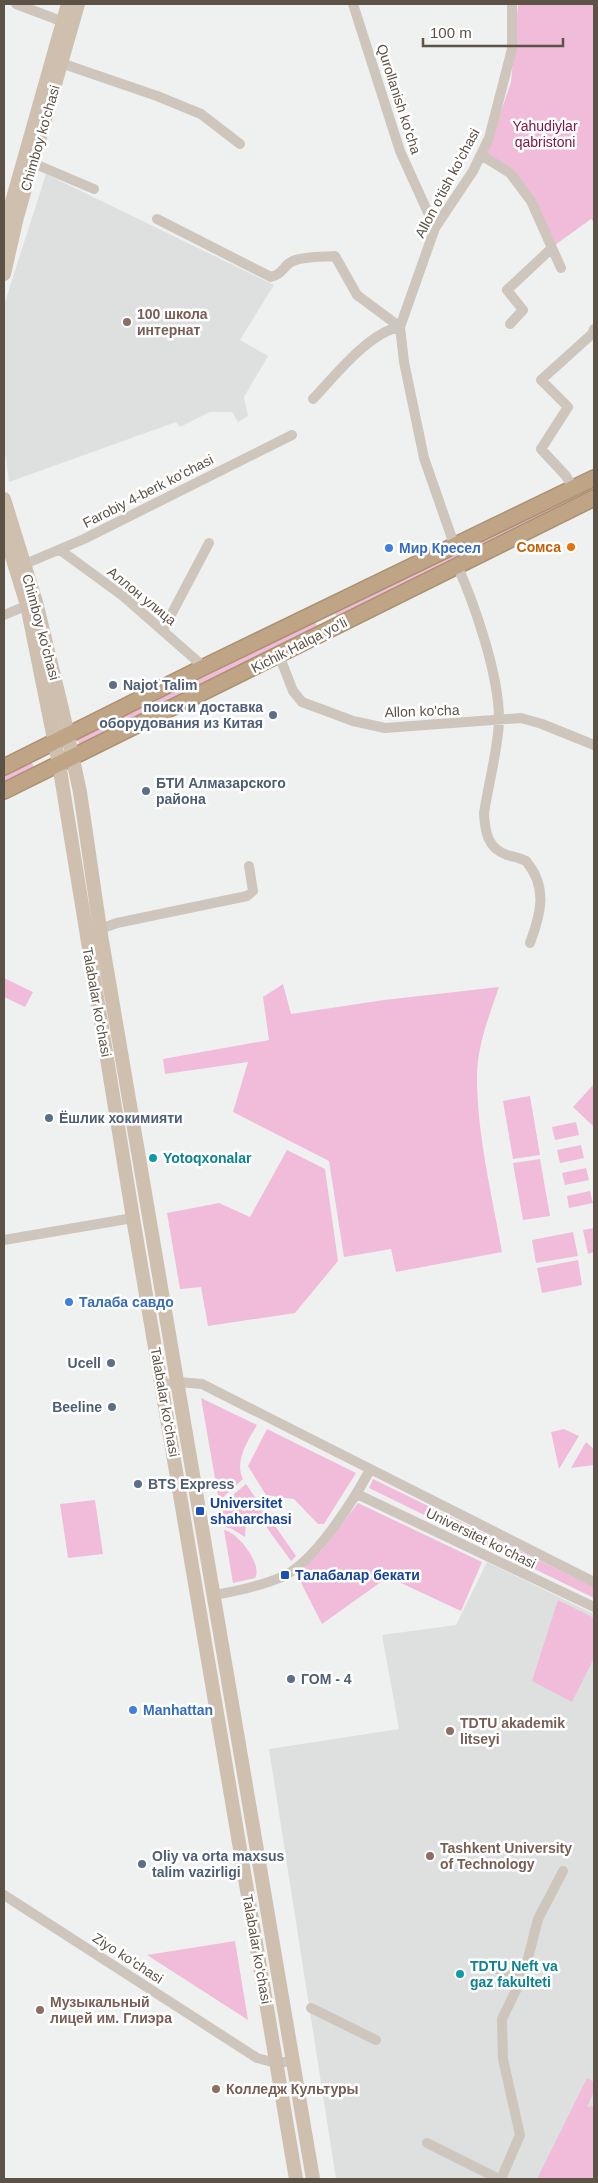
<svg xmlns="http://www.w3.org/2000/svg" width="598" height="2183" font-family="Arial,sans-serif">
	<rect width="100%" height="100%" fill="#eff1f1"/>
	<path fill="#dee0df" d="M 46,174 L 274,285 L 240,340 L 268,356 L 244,397 L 248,416 L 238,422 L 232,412 L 210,412 L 180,427 L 176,422 L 9,482 L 4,446 L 4,305 Z
		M 487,1562 L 594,1614 L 594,2179 L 336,2179 L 269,1749 L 399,1729 L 382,1635 L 456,1625 Z"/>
	<path fill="#f0bcda" d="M 518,4 L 594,4 L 594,222 L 591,219 L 555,245 L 532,197 L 486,155 L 511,82 Z
		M 594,484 L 594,490 L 337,617 L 334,611 Z
		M 315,622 L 318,628 L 80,746 L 77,740 Z
		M 31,761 L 34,767 L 4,781 L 4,774 Z
		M 4,978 L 33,992 L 25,1007 L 4,997 Z
		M 283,984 L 291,1014 L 384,1000 L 499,987 C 489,1016 477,1046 477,1077 C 477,1135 492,1195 502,1252 L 396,1272 L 391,1249 L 344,1257 L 329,1161 L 233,1112 L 248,1062 L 165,1074 L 163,1059 L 269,1040 L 263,997 Z
		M 594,1084 L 594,1127 L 573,1107 Z
		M 530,1096 L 540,1155 L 513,1159 L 503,1101 Z
		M 576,1122 L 579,1135 L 555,1140 L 552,1127 Z
		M 581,1145 L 584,1158 L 560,1163 L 557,1150 Z
		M 287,1150 L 325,1169 L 338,1261 L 295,1313 L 208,1326 L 201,1287 L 180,1289 L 167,1213 L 219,1203 L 250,1217 Z
		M 540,1159 L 550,1216 L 523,1220 L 513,1163 Z
		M 586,1168 L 589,1180 L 565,1185 L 562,1173 Z
		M 590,1191 L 593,1203 L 569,1208 L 567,1196 Z
		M 594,1228 L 594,1252 L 588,1254 L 583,1230 Z
		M 573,1232 L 578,1256 L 536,1263 L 532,1240 Z
		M 578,1260 L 582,1285 L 542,1293 L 537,1268 Z
		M 201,1398 L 257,1425 C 248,1440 234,1461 243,1479 L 219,1501 Z
		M 267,1429 L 356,1473 L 324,1524 L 318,1524 L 294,1499 L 266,1495 L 248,1466 Z
		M 564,1429 L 579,1436 L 559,1469 L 551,1432 Z
		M 586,1442 L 594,1449 L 594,1465 L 571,1468 Z
		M 373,1479 L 594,1587 L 594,1598 L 369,1488 Z
		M 246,1484 L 296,1556 L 291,1561 L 257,1514 L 246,1522 L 245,1537 L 232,1529 L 223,1526 L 220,1506 Z
		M 95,1500 L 103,1554 L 68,1558 L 60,1504 Z
		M 358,1503 L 482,1562 L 461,1611 L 388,1577 L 322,1624 L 297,1575 L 321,1551 Z
		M 224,1530 C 238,1532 263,1565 255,1578 L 233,1583 Z
		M 558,1600 L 594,1618 L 594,1658 L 572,1702 L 532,1681 Z
		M 235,1941 L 248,2020 L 147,1955 Z
		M 587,2078 L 594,2082 L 594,2092 L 587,2107 L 594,2106 L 594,2179 L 537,2179 Z"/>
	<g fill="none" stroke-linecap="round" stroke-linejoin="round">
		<g stroke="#ab9170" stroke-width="18">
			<path id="highway" d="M 4,767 L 204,667 L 594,478
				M 4,791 L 594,498"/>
		</g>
		<path stroke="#cec6bc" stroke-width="10" d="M 16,4 L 69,24
			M 353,4 L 400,151 L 435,228
			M 61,63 L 157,96 L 201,114 L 240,144
			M 481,155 L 510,173 L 531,201 L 561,268
			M 28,161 L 94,189
			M 157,219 L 271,277 C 284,274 283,265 293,261 C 305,256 322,257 335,256 L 357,295 L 400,327
			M 510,324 L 523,310 L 507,290 L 552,248
			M 313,399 C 335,376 369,332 400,327
			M 573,488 L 566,476 L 541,449 L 568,407 L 541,380 L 592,334 L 594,329
			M 455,547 L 424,458 L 404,362 L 400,327 L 435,228 L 473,171 L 489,138 L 512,49 L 512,4
			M 60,550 L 123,596 L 204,667
			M 457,565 C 475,605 499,675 499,719 C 499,745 488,786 484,813 C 485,831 487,848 507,855 C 514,857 520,858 526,861 C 548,887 541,914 530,943
			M 18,567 L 84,539 L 292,435
			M 4,615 L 33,603
			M 163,630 L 209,543
			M 279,655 L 293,691 L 302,702 L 353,721 L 385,728 L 521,718 L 542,724 L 594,745
			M 100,929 L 117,923 L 247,896 L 253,891 L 249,866
			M 4,1240 L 133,1218
			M 162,1385 L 178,1382 L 202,1384 L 594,1582
			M 357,1494 L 594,1607
			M 214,1595 C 237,1591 262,1586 284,1576 C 316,1560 353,1501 370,1470
			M 4,1895 L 257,2058 L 276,2063 L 292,2061
			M 490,1965 L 521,1981
			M 311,2008 L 376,2040
			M 427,2143 L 499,2179
			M 501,2179 L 520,2135 L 503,2059 L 502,2019 L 524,1974 L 538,1919 L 563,1871"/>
		<path stroke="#cebfae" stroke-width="14" d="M 4,230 L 68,4
			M 4,274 L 17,217 L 78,4
			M 4,499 L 36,602 L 63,713 L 80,792 L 100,929 L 313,2179
			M 4,531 L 27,605 L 59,764 L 133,1218 L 296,2179"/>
		<use href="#highway" stroke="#bfa585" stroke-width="15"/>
	</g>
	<g fill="#8d6e63" stroke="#fff" stroke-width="2">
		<circle cx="127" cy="322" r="5"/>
		<circle cx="450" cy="1731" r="5"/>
		<circle cx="430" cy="1856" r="5"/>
		<circle cx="40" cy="2010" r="5"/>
		<circle cx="216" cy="2089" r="5"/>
	</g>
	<circle fill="#e8710a" stroke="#fff" stroke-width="2" cx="571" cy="547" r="5"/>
	<g fill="#3f7fe0" stroke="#fff" stroke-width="2">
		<circle cx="389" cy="548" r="5"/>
		<circle cx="69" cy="1302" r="5"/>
		<circle cx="133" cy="1710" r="5"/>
	</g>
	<g fill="#5c6f8a" stroke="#fff" stroke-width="2">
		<circle cx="113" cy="685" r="5"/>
		<circle cx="273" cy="715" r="5"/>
		<circle cx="146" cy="791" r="5"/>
		<circle cx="49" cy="1118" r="5"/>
		<circle cx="111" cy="1363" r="5"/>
		<circle cx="112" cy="1407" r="5"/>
		<circle cx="138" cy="1484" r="5"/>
		<circle cx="291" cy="1679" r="5"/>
		<circle cx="142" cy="1864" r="5"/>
	</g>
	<g fill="#0f9aa8" stroke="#fff" stroke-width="2">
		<circle cx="153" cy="1158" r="5"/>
		<circle cx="460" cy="1974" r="5"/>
	</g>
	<g fill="#1a4fb4" stroke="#fff" stroke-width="2">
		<rect x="195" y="1506" width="10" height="10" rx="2.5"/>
		<rect x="280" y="1570" width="10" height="10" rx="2.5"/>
	</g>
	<g text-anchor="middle" stroke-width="5" stroke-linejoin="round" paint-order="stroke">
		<g font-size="14" fill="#5d5246" stroke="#fff">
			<text transform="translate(399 99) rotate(72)" y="5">Qurollanish ko'cha</text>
			<text transform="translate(40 138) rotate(-74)" y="5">Chimboy ko'chasi</text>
			<text transform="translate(447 183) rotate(-62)" y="5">Allon o'tish ko'chasi</text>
			<text transform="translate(148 491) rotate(-27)" y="5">Farobiy 4-berk ko'chasi</text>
			<text transform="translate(142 596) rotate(39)" y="5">Аллон улица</text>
			<text transform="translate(41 627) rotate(75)" y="5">Chimboy ko'chasi</text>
			<text transform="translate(299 645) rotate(-27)" y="5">Kichik Halqa yo'li</text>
			<text transform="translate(422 711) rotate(-2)" y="5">Allon ko'cha</text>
			<text transform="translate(97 1002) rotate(80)" y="5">Talabalar ko'chasi</text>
			<text transform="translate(165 1402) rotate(80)" y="5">Talabalar ko'chasi</text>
			<text transform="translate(481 1538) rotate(26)" y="5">Universitet ko'chasi</text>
			<text transform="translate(257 1949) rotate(80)" y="5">Talabalar ko'chasi</text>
			<text transform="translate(128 1958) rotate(33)" y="5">Ziyo ko'chasi</text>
		</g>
		<g font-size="14" fill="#801546" stroke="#fff">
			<text x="545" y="131">Yahudiylar<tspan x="545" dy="16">qabristoni</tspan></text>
		</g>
		<g font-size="14" font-weight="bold" fill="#785e54" stroke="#fff" text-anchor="start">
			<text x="137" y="319">100 школа<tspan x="137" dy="16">интернат</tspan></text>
			<text x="460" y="1728">TDTU akademik<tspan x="460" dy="16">litseyi</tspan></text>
			<text x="440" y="1853">Tashkent University<tspan x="440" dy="16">of Technology</tspan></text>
			<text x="50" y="2007">Музыкальный<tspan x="50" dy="16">лицей им. Глиэра</tspan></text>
			<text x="226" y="2094">Колледж Культуры</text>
		</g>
		<g font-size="14" font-weight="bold" fill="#c56008" stroke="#fff" text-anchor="end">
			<text x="561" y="552">Сомса</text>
		</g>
		<g font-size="14" font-weight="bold" fill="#366cbe" stroke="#fff" text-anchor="start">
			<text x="399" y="553">Мир Кресел</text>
			<text x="79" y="1307">Талаба савдо</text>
			<text x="143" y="1715">Manhattan</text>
		</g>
		<g font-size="14" font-weight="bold" fill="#4e5e75" stroke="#fff" text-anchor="start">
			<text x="123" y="690">Najot Talim</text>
			<text x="263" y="712" text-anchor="end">поиск и доставка<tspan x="263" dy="16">оборудования из Китая</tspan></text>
			<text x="156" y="788">БТИ Алмазарского<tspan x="156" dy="16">района</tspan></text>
			<text x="59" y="1123">Ёшлик хокимияти</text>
			<text x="101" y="1368" text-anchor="end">Ucell</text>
			<text x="102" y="1412" text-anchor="end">Beeline</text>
			<text x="148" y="1489">BTS Express</text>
			<text x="301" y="1684">ГОМ - 4</text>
			<text x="152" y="1861">Oliy va orta maxsus<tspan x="152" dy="16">talim vazirligi</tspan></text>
		</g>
		<g font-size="14" font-weight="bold" fill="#0d838f" stroke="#fff" text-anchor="start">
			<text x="163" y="1163">Yotoqxonalar</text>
			<text x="470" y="1971">TDTU Neft va<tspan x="470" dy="16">gaz fakulteti</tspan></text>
		</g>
		<g font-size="14" font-weight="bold" fill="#164399" stroke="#fff" text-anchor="start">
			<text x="210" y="1508">Universitet<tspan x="210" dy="16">shaharchasi</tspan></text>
			<text x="295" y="1580">Талабалар бекати</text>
		</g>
	</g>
	<rect width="598" height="2183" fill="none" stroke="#5d5246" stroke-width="10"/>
	<path d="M423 38v8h140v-8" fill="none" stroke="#5d5246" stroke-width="2.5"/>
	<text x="430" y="38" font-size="15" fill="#5d5246" stroke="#ffffff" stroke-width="4" paint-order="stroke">100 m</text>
</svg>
